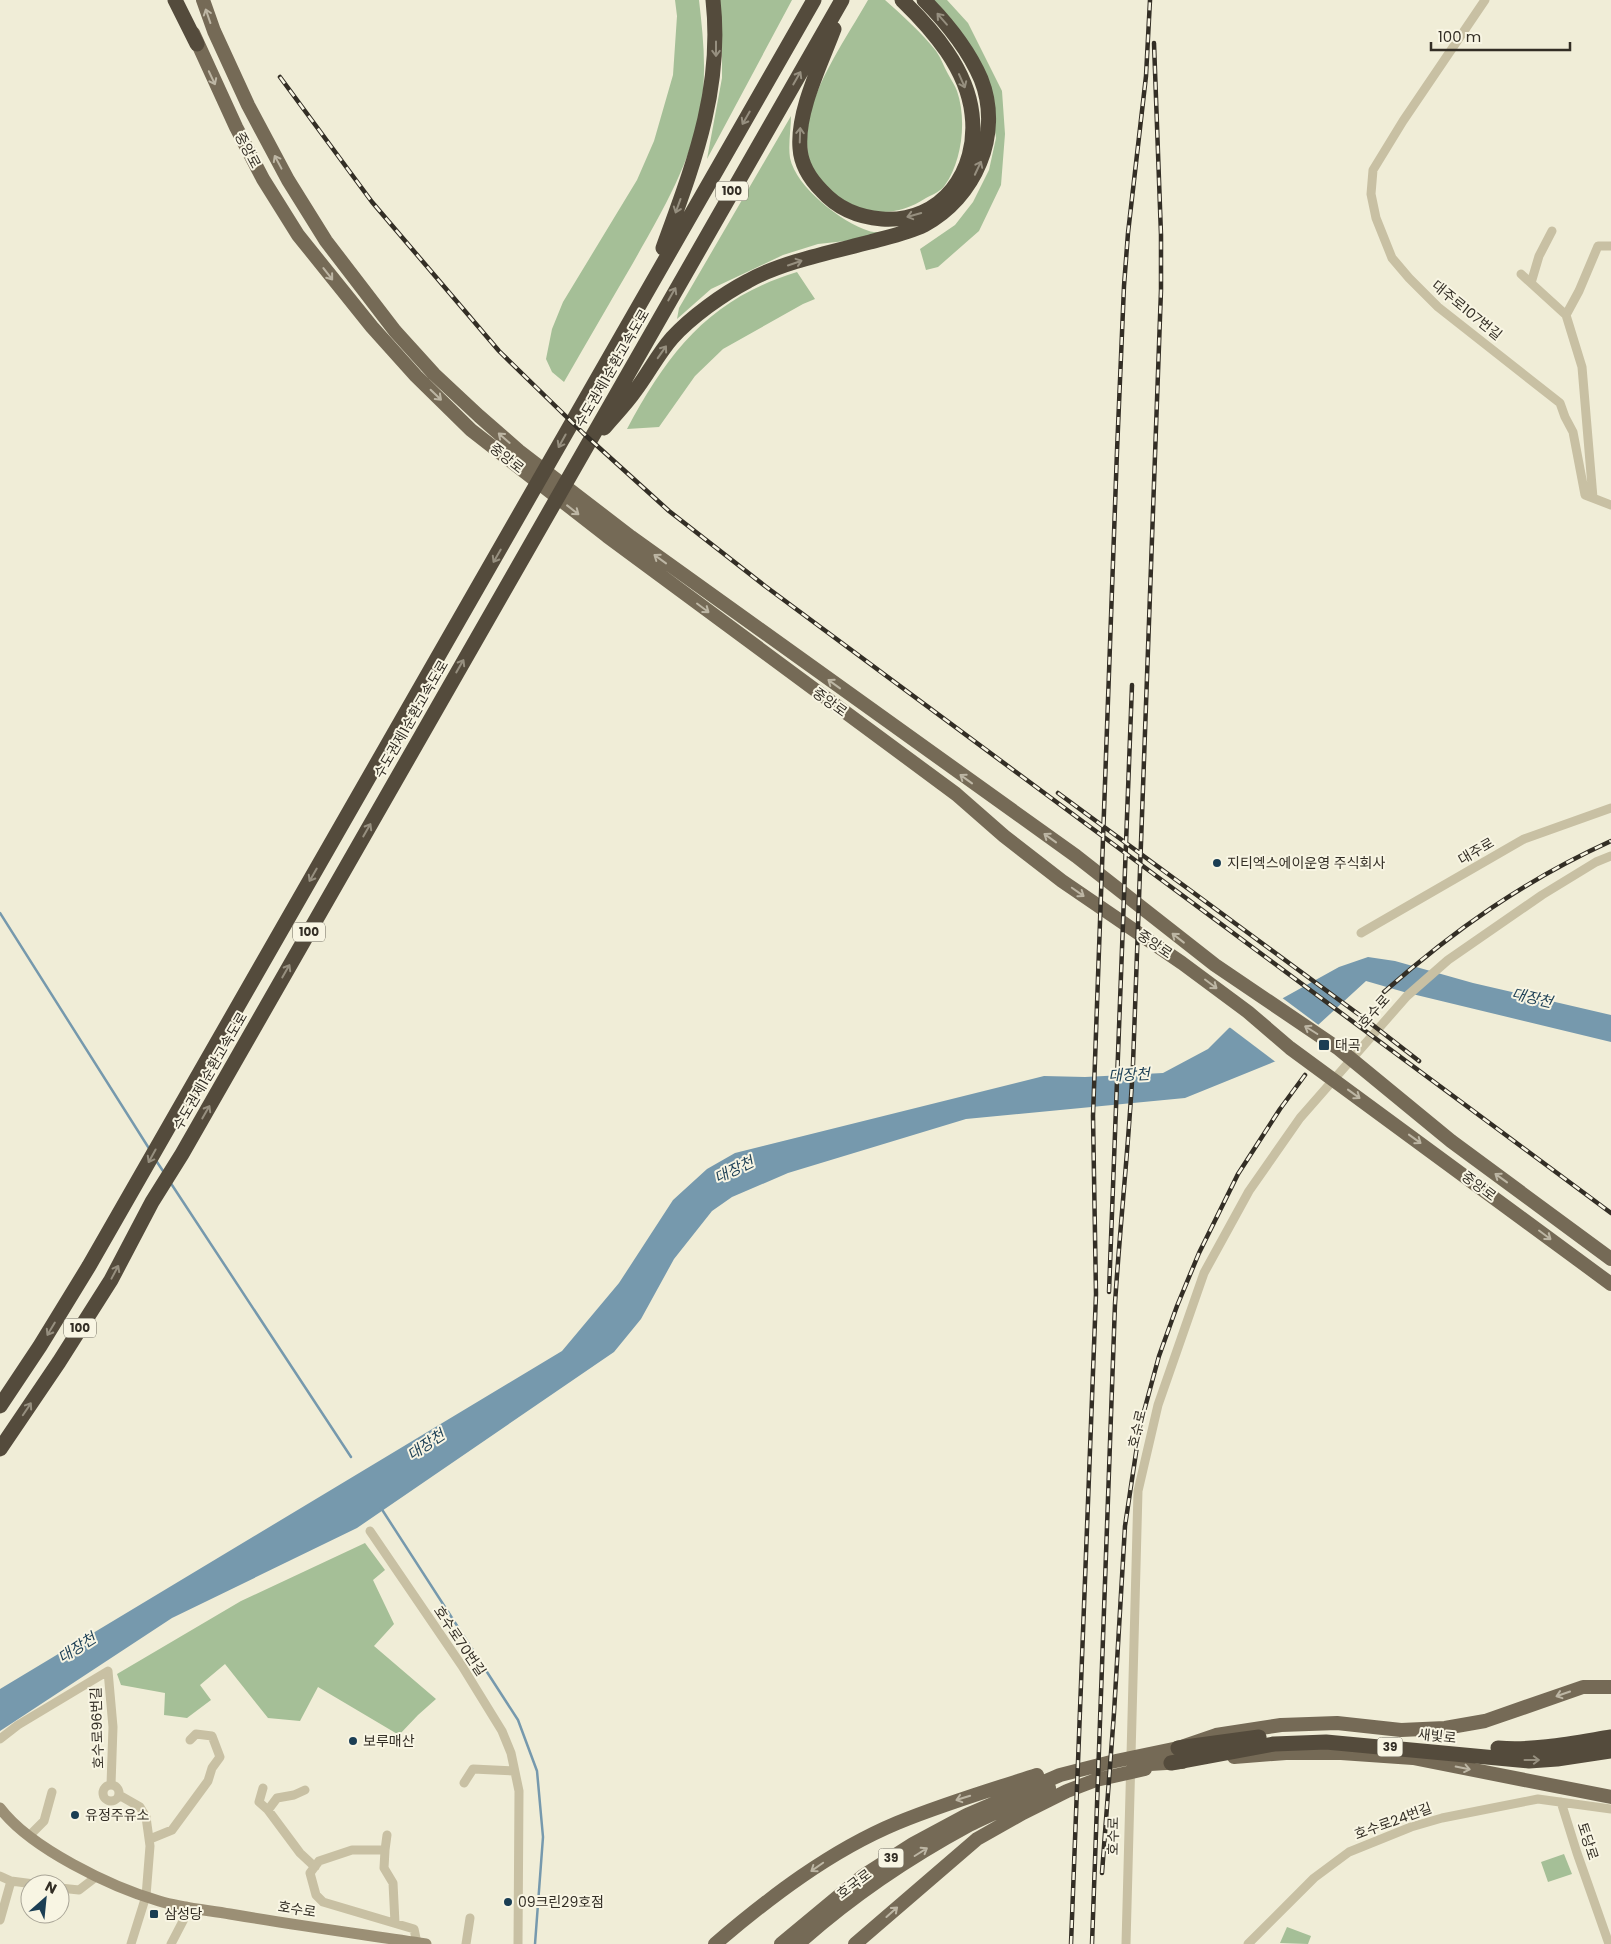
<svg xmlns="http://www.w3.org/2000/svg" width="1611" height="1944" font-family="Poppins,'Noto Sans KR',sans-serif">
	<rect width="100%" height="100%" fill="#f0edd7"/>
	<path fill="#a5bf97" d="M 675,0 L 699,0 C 703,35 707,71 701,106 C 691,164 661,213 633,263 C 610,302 587,342 564,382 L 552,372 L 546,359 L 552,329 L 563,302 L 637,180 L 654,141 L 673,75 L 677,16 Z
		M 719,0 L 792,0 L 707,159 L 722,78 L 722,27 Z
		M 868,0 L 885,0 C 903,16 921,32 936,51 C 941,58 944,67 948,74 C 951,80 955,85 957,91 C 967,120 962,161 945,185 C 941,191 932,195 926,198 C 895,218 866,216 835,195 C 811,177 804,154 808,125 C 814,83 847,37 868,0 Z
		M 931,0 L 947,0 L 968,23 L 1002,91 L 1005,134 L 1001,185 L 979,231 L 938,267 L 926,270 L 920,249 L 955,225 L 973,202 L 989,170 L 996,138 L 992,108 Z
		M 791,116 C 791,129 788,145 790,158 C 796,187 841,222 869,231 C 876,234 888,230 895,230 L 855,240 L 818,244 L 783,255 L 711,289 L 677,319 L 679,308 Z
		M 797,272 L 815,299 L 803,304 L 723,349 L 695,376 L 659,427 L 627,429 C 669,351 709,299 797,272 Z
		M 365,1543 L 385,1570 L 373,1580 L 394,1624 L 374,1646 L 436,1699 L 418,1715 L 399,1735 L 318,1687 L 300,1721 L 268,1718 L 225,1664 L 200,1685 L 211,1700 L 187,1718 L 164,1715 L 165,1693 L 121,1685 L 117,1674 L 241,1601 Z
		M 1564,1854 L 1572,1874 L 1548,1882 L 1541,1862 Z
		M 1287,1927 L 1311,1936 L 1308,1944 L 1280,1943 Z"/>
	<path fill="#7699ad" d="M 1368,957 L 1395,961 L 1473,983 L 1611,1015 L 1611,1042 L 1404,992 L 1366,981 L 1281,1059 L 1185,1098 L 966,1119 L 788,1173 L 732,1197 L 712,1211 L 674,1259 L 641,1319 L 614,1352 L 357,1528 L 172,1618 L 0,1731 L 0,1689 L 562,1351 L 619,1283 L 673,1200 L 707,1169 L 735,1153 L 1044,1076 L 1085,1077 L 1163,1073 L 1208,1049 L 1229,1028 L 1339,967 Z"/>
	<path fill="#f0edd7" d="M 1281,997 L 1320,1026 L 1282,1060 L 1277,1063 L 1228,1026 Z"/>
	<g fill="none" stroke-linecap="round" stroke-linejoin="round">
		<path stroke="#7699ad" stroke-width="2.5" d="M 0,913 L 150,1150
			M 155,1159 L 165,1174
			M 170,1182 L 351,1457
			M 381,1508 L 518,1720 L 537,1771 L 543,1837 L 535,1944"/>
		<path stroke="#c8c0a3" stroke-width="9" d="M 1485,0 L 1403,121 L 1373,170 L 1371,194 L 1376,218 L 1392,258 L 1409,278 L 1438,307 L 1560,403 L 1565,417 L 1573,432 L 1585,495 L 1611,505
			M 1521,274 L 1566,315 L 1582,367 L 1593,498
			M 1531,283 L 1539,256 L 1552,231
			M 1566,315 L 1579,291 L 1598,246 L 1611,246
			M 1361,933 L 1524,839 L 1611,808
			M 370,1531 L 462,1666 L 502,1731 L 511,1753 L 519,1791 L 518,1944
			M 0,1739 L 18,1725 L 108,1671 L 113,1727 L 111,1785
			M 464,1783 L 473,1769 L 514,1771
			M103 1793a8 8 0 1 1 16 0a8 8 0 1 1-16 0Z
			M 263,1788 L 259,1802 L 268,1810
			M 305,1790 L 294,1795 L 277,1798 L 268,1810 L 300,1853 L 315,1867
			M 119,1795 L 140,1807 L 146,1817 L 150,1846 L 146,1896 L 131,1944
			M 1561,1802 L 1577,1853 L 1609,1944
			M 30,1835 L 44,1821 L 52,1792
			M 150,1839 L 172,1830 L 208,1781 L 212,1768 L 220,1757 L 212,1736 L 196,1734 L 190,1740
			M 385,1850 L 387,1835
			M 0,1876 L 11,1881 L 34,1884
			M 60,1888 L 79,1890 L 96,1877
			M 0,1920 L 11,1881
			M 395,1923 L 393,1883 L 384,1868 L 385,1850 L 352,1850 L 319,1861 L 310,1873 L 316,1895 L 323,1902 L 414,1929 L 417,1943
			M 171,1944 L 183,1921 L 187,1906
			M 466,1944 L 470,1918
			M 1126,1944 L 1138,1491 L 1158,1405 L 1204,1273 L 1249,1191 L 1300,1118 L 1407,996 L 1448,960 L 1542,895 L 1596,862 L 1611,856
			M 1248,1944 L 1314,1878 L 1349,1852 L 1411,1827 L 1442,1818 L 1538,1799 L 1611,1809"/>
		<path stroke="#9b8f75" stroke-width="11" d="M 0,1808 C 30,1848 111,1887 159,1901 C 182,1908 207,1910 230,1914 C 295,1925 360,1934 426,1944"/>
		<path stroke="#756a56" stroke-width="14" d="M 203,0 L 214,31 L 248,105 L 288,180 L 326,241 L 395,331 L 434,374 L 479,416 L 519,451 L 631,537 L 1076,856 L 1215,965 L 1339,1049 L 1451,1141 L 1611,1259
			M 193,33 L 236,127 L 263,179 L 298,235 L 372,327 L 416,376 L 471,430 L 607,536 L 956,794 L 1004,836 L 1062,881 L 1182,963 L 1248,1012 L 1290,1048 L 1611,1284
			M 1234,1757 L 1286,1753 L 1341,1753 L 1413,1758 L 1611,1797
			M 1134,1765 L 1182,1762
			M 715,1944 C 770,1897 830,1851 897,1823 C 943,1804 990,1790 1037,1775
			M 781,1944 L 863,1876 L 913,1844 L 967,1815 L 1060,1775 L 1111,1762 L 1178,1748 L 1216,1735 L 1281,1725 L 1337,1723 L 1401,1730 L 1445,1728 L 1485,1721 L 1583,1687 L 1611,1687
			M 798,1944 C 849,1898 908,1858 969,1825 C 995,1812 1023,1801 1049,1788
			M 855,1944 L 977,1839 L 1023,1813 L 1067,1791 L 1096,1780 L 1145,1769"/>
		<path stroke="#544b3c" stroke-width="15" d="M 175,0 L 197,44
			M 834,29 C 821,64 797,111 800,148 C 801,165 811,180 822,191 C 838,209 858,217 882,219 C 942,223 979,171 972,114 C 967,69 933,30 902,0
			M 663,248 C 693,165 723,90 713,0
			M 604,428 C 614,416 626,404 635,391 C 648,374 658,354 672,338 C 691,317 723,294 748,281 C 782,262 832,252 870,242 C 888,237 908,233 924,225 C 975,198 1003,134 981,79 C 968,49 947,23 924,0
			M 0,1406 L 40,1346 L 89,1266 L 814,0
			M 0,1449 L 59,1362 L 111,1280 L 152,1202 L 182,1154 L 842,0
			M 1178,1748 L 1259,1737
			M 1498,1748 C 1536,1751 1574,1743 1611,1737
			M 1171,1763 L 1274,1744 L 1326,1742 L 1529,1761 L 1557,1759 L 1611,1751"/>
		<g stroke="#332e25" stroke-width="4.5">
			<path id="rail" d="M 280,77 L 372,202 L 499,351 L 583,433 L 669,511 L 765,586 L 1611,1213
				M 1058,793 L 1365,1019 L 1419,1061
				M 1384,992 C 1454,930 1525,880 1611,841
				M 1109,1292 L 1132,685
				M 1102,1873 L 1114,1713 L 1125,1526 L 1140,1426 L 1159,1356 L 1177,1306 L 1199,1253 L 1238,1174 L 1280,1109 L 1305,1075
				M 1071,1944 L 1096,1294 L 1093,1116 L 1117,451 L 1124,286 L 1128,233 L 1146,76 L 1150,0
				M 1092,1944 L 1115,1304 C 1120,1224 1129,1144 1133,1064 L 1161,290 L 1161,235 L 1154,43"/>
		</g>
		<use href="#rail" stroke="#f8f5e3" stroke-width="2.5" stroke-dasharray="8" stroke-linecap="butt"/>
	</g>
	<defs><path id="oneway-shaft" d="M-6 0H5M1.5-3L5.5 0L1.5 3" fill="none" stroke-width="1.6" stroke-linecap="round" stroke-linejoin="round" transform="scale(1.25)"/></defs>
	<g stroke="#bdb6a4">
		<use href="#oneway-shaft" transform="translate(208 16) rotate(-109)"/>
		<use href="#oneway-shaft" transform="translate(212 78) rotate(65)"/>
		<use href="#oneway-shaft" transform="translate(278 162) rotate(-118)"/>
		<use href="#oneway-shaft" transform="translate(328 274) rotate(52)"/>
		<use href="#oneway-shaft" transform="translate(436 395) rotate(44)"/>
		<use href="#oneway-shaft" transform="translate(504 438) rotate(-139)"/>
		<use href="#oneway-shaft" transform="translate(573 510) rotate(38)"/>
		<use href="#oneway-shaft" transform="translate(660 559) rotate(-144)"/>
		<use href="#oneway-shaft" transform="translate(703 608) rotate(37)"/>
		<use href="#oneway-shaft" transform="translate(834 684) rotate(-144)"/>
		<use href="#oneway-shaft" transform="translate(966 779) rotate(-144)"/>
		<use href="#oneway-shaft" transform="translate(1050 838) rotate(-144)"/>
		<use href="#oneway-shaft" transform="translate(1078 892) rotate(35)"/>
		<use href="#oneway-shaft" transform="translate(1178 938) rotate(-142)"/>
		<use href="#oneway-shaft" transform="translate(1211 984) rotate(37)"/>
		<use href="#oneway-shaft" transform="translate(1311 1030) rotate(-148)"/>
		<use href="#oneway-shaft" transform="translate(1354 1094) rotate(36)"/>
		<use href="#oneway-shaft" transform="translate(1415 1139) rotate(36)"/>
		<use href="#oneway-shaft" transform="translate(1501 1178) rotate(-144)"/>
		<use href="#oneway-shaft" transform="translate(1545 1235) rotate(37)"/>
		<use href="#oneway-shaft" transform="translate(1563 1694) rotate(161)"/>
		<use href="#oneway-shaft" transform="translate(1463 1768) rotate(11)"/>
		<use href="#oneway-shaft" transform="translate(963 1798) rotate(163)"/>
		<use href="#oneway-shaft" transform="translate(921 1852) rotate(-32)"/>
		<use href="#oneway-shaft" transform="translate(817 1867) rotate(145)"/>
		<use href="#oneway-shaft" transform="translate(892 1912) rotate(-42)"/>
	</g>
	<g stroke="#968f7f">
		<use href="#oneway-shaft" transform="translate(942 19) rotate(-131)"/>
		<use href="#oneway-shaft" transform="translate(716 49) rotate(90)"/>
		<use href="#oneway-shaft" transform="translate(797 78) rotate(-60)"/>
		<use href="#oneway-shaft" transform="translate(962 81) rotate(66)"/>
		<use href="#oneway-shaft" transform="translate(746 118) rotate(120)"/>
		<use href="#oneway-shaft" transform="translate(800 135) rotate(-88)"/>
		<use href="#oneway-shaft" transform="translate(978 168) rotate(-65)"/>
		<use href="#oneway-shaft" transform="translate(678 206) rotate(110)"/>
		<use href="#oneway-shaft" transform="translate(914 215) rotate(164)"/>
		<use href="#oneway-shaft" transform="translate(795 263) rotate(-19)"/>
		<use href="#oneway-shaft" transform="translate(672 294) rotate(-60)"/>
		<use href="#oneway-shaft" transform="translate(662 352) rotate(-55)"/>
		<use href="#oneway-shaft" transform="translate(562 441) rotate(119)"/>
		<use href="#oneway-shaft" transform="translate(497 556) rotate(120)"/>
		<use href="#oneway-shaft" transform="translate(460 666) rotate(-60)"/>
		<use href="#oneway-shaft" transform="translate(367 830) rotate(-60)"/>
		<use href="#oneway-shaft" transform="translate(313 875) rotate(120)"/>
		<use href="#oneway-shaft" transform="translate(286 971) rotate(-60)"/>
		<use href="#oneway-shaft" transform="translate(206 1112) rotate(-60)"/>
		<use href="#oneway-shaft" transform="translate(152 1156) rotate(119)"/>
		<use href="#oneway-shaft" transform="translate(115 1272) rotate(-62)"/>
		<use href="#oneway-shaft" transform="translate(51 1329) rotate(121)"/>
		<use href="#oneway-shaft" transform="translate(27 1409) rotate(-56)"/>
		<use href="#oneway-shaft" transform="translate(1532 1760)"/>
	</g>
	<g fill="#1b3e54" stroke="#f8f5e3" stroke-width="2">
		<circle cx="1217" cy="863" r="5"/>
		<rect x="1318" y="1039" width="12" height="12" rx="2.5"/>
		<circle cx="353" cy="1741" r="5"/>
		<circle cx="75" cy="1815" r="5"/>
		<circle cx="508" cy="1902" r="5"/>
		<rect x="149" y="1909" width="10" height="10" rx="2.5"/>
	</g>
	<g text-anchor="middle" stroke-width="4" stroke-linejoin="round" paint-order="stroke">
		<g fill="#f8f5e3" stroke="#6e6a5e" stroke-width="1">
			<rect x="716" y="181.5" width="32" height="19" rx="4"/>
			<rect x="293" y="922.5" width="32" height="19" rx="4"/>
			<rect x="64" y="1318.5" width="32" height="19" rx="4"/>
			<rect x="1377.5" y="1737.5" width="25" height="19" rx="4"/>
			<rect x="878.5" y="1848.5" width="25" height="19" rx="4"/>
		</g>
		<g font-size="12" font-weight="bold" fill="#332e25">
			<text x="732" y="195">100</text>
			<text x="309" y="936">100</text>
			<text x="80" y="1332">100</text>
			<text x="1390" y="1751">39</text>
			<text x="891" y="1862">39</text>
		</g>
		<g font-size="14" fill="#332e25" stroke="#f8f5e3">
			<text transform="translate(248 150) rotate(62)" y="5">중앙로</text>
			<text transform="translate(1467 310) rotate(39)" y="5">대주로107번길</text>
			<text transform="translate(612 368) rotate(-60)" y="5">수도권제1순환고속도로</text>
			<text transform="translate(507 458) rotate(38)" y="5">중앙로</text>
			<text transform="translate(830 702) rotate(36)" y="5">중앙로</text>
			<text transform="translate(411 719) rotate(-60)" y="5">수도권제1순환고속도로</text>
			<text transform="translate(1476 851) rotate(-30)" y="5">대주로</text>
			<text transform="translate(1155 944) rotate(34)" y="5">중앙로</text>
			<text transform="translate(1374 1011) rotate(-48)" y="5">호수로</text>
			<text transform="translate(210 1071) rotate(-60)" y="5">수도권제1순환고속도로</text>
			<text transform="translate(1479 1186) rotate(37)" y="5">중앙로</text>
			<text transform="translate(1137 1429) rotate(-77)" y="5">호수로</text>
			<text transform="translate(460 1641) rotate(56)" y="5">호수로70번길</text>
			<text transform="translate(97 1728) rotate(-92)" y="5">호수로96번길</text>
			<text transform="translate(1437 1736) rotate(6)" y="5">새빛로</text>
			<text transform="translate(1393 1821) rotate(-20)" y="5">호수로24번길</text>
			<text transform="translate(1113 1836) rotate(-89)" y="5">호수로</text>
			<text transform="translate(1588 1841) rotate(72)" y="5">토당로</text>
			<text transform="translate(854 1884) rotate(-37)" y="5">호국로</text>
			<text transform="translate(297 1909) rotate(9)" y="5">호수로</text>
		</g>
		<g font-size="14" fill="#332e25" stroke="#f8f5e3" text-anchor="start">
			<text x="1227" y="868">지티엑스에이운영 주식회사</text>
			<text x="1335" y="1050">대곡</text>
			<text x="363" y="1746">보루매산</text>
			<text x="85" y="1820">유정주유소</text>
			<text x="518" y="1907">09크린29호점</text>
			<text x="164" y="1919">삼성당</text>
		</g>
		<g font-size="15" font-style="italic" fill="#1b3e54" stroke="#f8f5e3">
			<text transform="translate(1532 998) rotate(13)" y="5">대장천</text>
			<text transform="translate(1129 1075) rotate(-3)" y="5">대장천</text>
			<text transform="translate(734 1170) rotate(-26)" y="5">대장천</text>
			<text transform="translate(426 1445) rotate(-34)" y="5">대장천</text>
			<text transform="translate(77 1648) rotate(-33)" y="5">대장천</text>
		</g>
	</g>
	<g transform="translate(45 1899) rotate(27)"><circle r="24" fill="#f8f5e3" stroke="#a9a597"/>
	<path d="M0-4L9 19L0 12L-9 19Z" fill="#1b3e54"/>
	<text y="-8" font-size="14" font-weight="bold" text-anchor="middle" fill="#332e25">N</text>
	</g>
	<path d="M1431 42v8h139v-8" fill="none" stroke="#332e25" stroke-width="2.5"/>
	<text x="1438" y="42" font-size="15" fill="#332e25" stroke="#f8f5e3" stroke-width="4" paint-order="stroke">100 m</text>
</svg>
